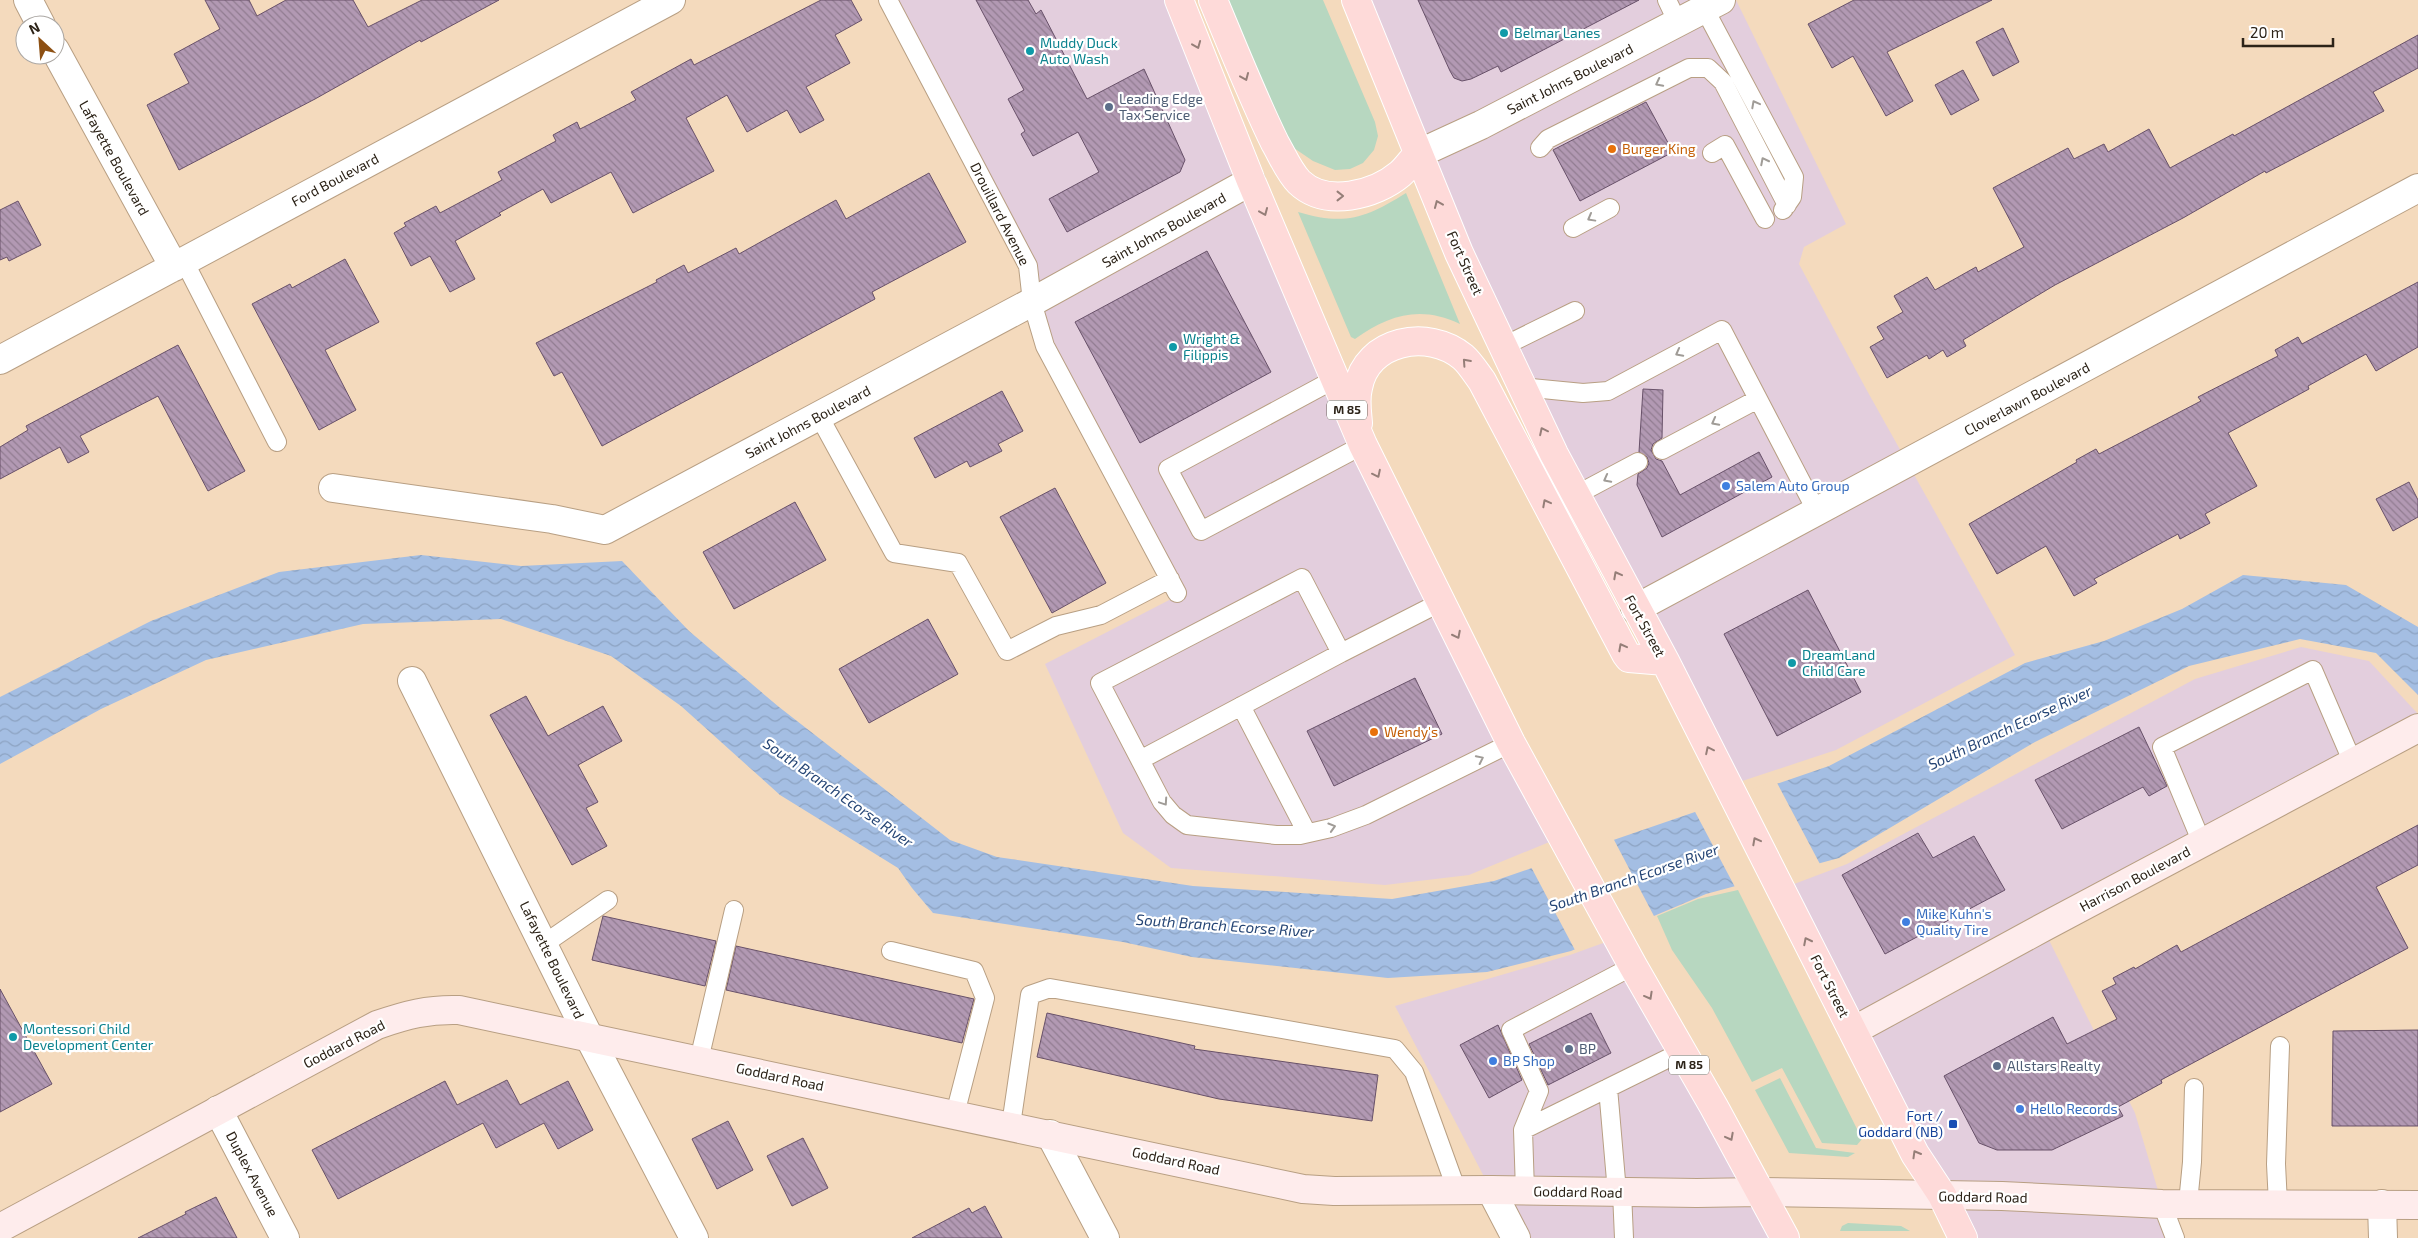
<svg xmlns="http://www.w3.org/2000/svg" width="2418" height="1238" font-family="'Exo 2',sans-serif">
	<defs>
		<pattern id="water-waves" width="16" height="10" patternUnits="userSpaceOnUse" patternTransform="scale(1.25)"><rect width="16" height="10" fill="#a4bee3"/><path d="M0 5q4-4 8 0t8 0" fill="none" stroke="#8da3c2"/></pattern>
		<pattern id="building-back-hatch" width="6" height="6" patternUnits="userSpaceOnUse" patternTransform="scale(1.25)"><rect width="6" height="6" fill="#b299b3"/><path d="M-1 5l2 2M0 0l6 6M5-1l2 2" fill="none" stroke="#917c91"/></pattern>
	</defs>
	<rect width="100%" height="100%" fill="#f4dabd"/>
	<path fill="#e3cedd" d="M 888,0 L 1179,0 L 1251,181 L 1559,838 L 1469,875 L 1385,885 L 1171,868 L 1123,833 L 1045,664 L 1177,596 L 1045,346 L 1028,266 Z
		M 1356,0 L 1736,0 L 1846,224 L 1804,247 L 1799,264 L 1865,387 L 2015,655 L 1836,750 L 1727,786 L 1665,661 Z
		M 2301,647 L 2369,661 L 2418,714 L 2043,928 L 2135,1113 L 2162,1204 L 2175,1238 L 1963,1238 L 1781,889 L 1847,864 L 2195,679 Z
		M 1617,938 L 1785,1238 L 1516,1238 L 1395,1006 L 1570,955 Z"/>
	<path fill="#b7d7c0" d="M 1220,0 L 1323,0 L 1375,122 L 1378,136 L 1374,150 L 1363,163 L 1350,169 L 1335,170 L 1313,161 L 1288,144 Z
		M 1406,193 L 1460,324 C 1420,305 1389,315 1355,339 L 1351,337 L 1298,212 C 1345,226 1366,218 1406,193 Z
		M 1738,890 L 1862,1139 L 1857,1145 L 1822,1143 L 1782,1068 L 1752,1082 L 1712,1008 L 1672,950 L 1657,916 L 1698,899 Z
		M 1780,1078 L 1816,1148 L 1855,1153 L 1848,1157 L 1789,1153 L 1755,1090 Z
		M 1848,1223 L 1901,1226 L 1910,1231 L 1840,1231 L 1842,1226 Z"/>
	<path fill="url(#water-waves)" d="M 421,555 L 521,566 L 622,561 L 689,631 L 779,707 L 950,840 L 997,857 L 1193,886 L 1392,899 L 1494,881 L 1829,766 L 2025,663 L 2104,641 L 2182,609 L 2243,575 L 2346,585 L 2418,627 L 2418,695 L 2376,653 L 2300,639 L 2189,666 L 2035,742 L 1839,858 L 1706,894 L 1571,951 L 1487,972 L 1388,978 L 1192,957 L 1123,942 L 933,913 L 912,888 L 898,868 L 780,795 L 681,706 L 611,656 L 501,619 L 363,624 L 206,660 L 101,709 L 0,764 L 0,697 L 151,621 L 279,572 Z"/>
	<path fill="#f4dabd" d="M 1776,781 L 1821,866 L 1736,889 L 1693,808 Z
		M 1612,836 L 1655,918 L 1576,952 L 1530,865 Z"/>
	<path fill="url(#building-back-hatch)" stroke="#685169" d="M 205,0 L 249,0 L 257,16 L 286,0 L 353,0 L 368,27 L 422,0 L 499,0 L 421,42 L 420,40 L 315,99 L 179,170 L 147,105 L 189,83 L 174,54 L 220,29 Z
		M 821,0 L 851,0 L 862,20 L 835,35 L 850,63 L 806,87 L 824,120 L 800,133 L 787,110 L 747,132 L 727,95 L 686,118 L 714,171 L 633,213 L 611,172 L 551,203 L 543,189 L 499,213 L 501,215 L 455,241 L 475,279 L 450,292 L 430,256 L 411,266 L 394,233 L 406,226 L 404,223 L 436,206 L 440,213 L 502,180 L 498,172 L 556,141 L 553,135 L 577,122 L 580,129 L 590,124 L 636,100 L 631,92 L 691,59 L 694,65 Z
		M 976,0 L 1028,0 L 1036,14 L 1041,10 L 1087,99 L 1144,69 L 1185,160 L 1180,172 L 1067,232 L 1049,199 L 1099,172 L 1078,132 L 1033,156 L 1021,134 L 1025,131 L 1008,99 L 1024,90 Z
		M 1418,0 L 1639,0 L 1501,72 L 1498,66 L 1471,79 L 1462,81 L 1454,78 L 1450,71 Z
		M 1854,0 L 1992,0 L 1887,52 L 1913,101 L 1886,116 L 1853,56 L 1832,68 L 1808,24 Z
		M 2003,28 L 2019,62 L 1993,76 L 1976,42 Z
		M 2418,35 L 2418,68 L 2373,92 L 2384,111 L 2266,173 L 2265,171 L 2183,218 L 2055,285 L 1963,340 L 1966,346 L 1947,357 L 1943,350 L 1929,359 L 1927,355 L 1887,378 L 1870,347 L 1884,339 L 1877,327 L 1903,312 L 1894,296 L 1927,277 L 1935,290 L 1976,267 L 1978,272 L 2024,247 L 1993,188 L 2068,148 L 2074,159 L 2104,144 L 2108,152 L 2149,129 L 2170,168 L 2233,134 L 2234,136 Z
		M 1963,70 L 1979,100 L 1951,115 L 1935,85 Z
		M 1646,102 L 1673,152 L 1580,201 L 1553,150 Z
		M 929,173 L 966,242 L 872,292 L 875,299 L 602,446 L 562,372 L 554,376 L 536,343 L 657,282 L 656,280 L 684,265 L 688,273 L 736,248 L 739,254 L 836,200 L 846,219 Z
		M 18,201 L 41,245 L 9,261 L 7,257 L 0,260 L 0,210 Z
		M 1207,251 L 1271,372 L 1140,443 L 1075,322 Z
		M 345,259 L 379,322 L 325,350 L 356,410 L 319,430 L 252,304 L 290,284 L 292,288 Z
		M 2418,282 L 2418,347 L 2376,371 L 2366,354 L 2308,386 L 2309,389 L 2228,433 L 2257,486 L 2205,514 L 2210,523 L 2180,539 L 2178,534 L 2094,579 L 2097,583 L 2074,596 L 2046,546 L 1997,574 L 1969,524 L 2077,462 L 2076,460 L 2096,449 L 2099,454 L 2201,401 L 2198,397 L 2278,356 L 2275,350 L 2298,337 L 2302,344 Z
		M 178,345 L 245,471 L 208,491 L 158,396 L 80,436 L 89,452 L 68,463 L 60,447 L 0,479 L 0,447 L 28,430 L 26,426 Z
		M 1643,389 L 1663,390 L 1662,438 L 1653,444 L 1651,450 L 1656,459 L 1662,461 L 1680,495 L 1759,452 L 1772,477 L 1662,537 L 1637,485 L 1638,474 L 1647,468 L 1649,463 L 1647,457 L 1639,452 Z
		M 1002,391 L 1023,431 L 998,444 L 1002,451 L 970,467 L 967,461 L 935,478 L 914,438 Z
		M 2409,482 L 2418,500 L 2418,517 L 2393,531 L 2376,499 Z
		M 1055,488 L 1106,583 L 1052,613 L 1000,517 Z
		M 795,502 L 826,560 L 734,609 L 703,552 Z
		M 1808,590 L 1861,692 L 1777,736 L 1724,634 Z
		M 928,619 L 958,674 L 869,723 L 839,669 Z
		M 1415,678 L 1442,734 L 1334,786 L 1307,731 Z
		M 526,696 L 548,736 L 603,706 L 622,741 L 578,765 L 598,802 L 586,808 L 607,846 L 572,865 L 490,715 Z
		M 2139,727 L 2167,786 L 2149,796 L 2143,787 L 2062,829 L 2035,780 Z
		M 2418,825 L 2418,865 L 2376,887 L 2408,948 L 2161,1080 L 2162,1083 L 2118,1107 L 2123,1116 L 2052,1150 L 1997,1150 L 1979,1143 L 1944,1076 L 2053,1017 L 2067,1044 L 2117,1019 L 2102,991 L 2116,984 L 2113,978 L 2134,967 L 2135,969 L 2177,945 L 2181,952 Z
		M 1918,833 L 1933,858 L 1974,836 L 2005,890 L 1885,954 L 1842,875 Z
		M 603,916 L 716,941 L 705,986 L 592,960 Z
		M 736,946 L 974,999 L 962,1043 L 726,990 Z
		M 0,989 L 52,1084 L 0,1112 Z
		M 1047,1013 L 1195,1046 L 1194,1049 L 1378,1075 L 1372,1121 L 1219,1099 L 1037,1057 Z
		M 1591,1013 L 1611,1053 L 1548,1085 L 1529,1044 Z
		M 1498,1025 L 1522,1080 L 1489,1098 L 1460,1045 Z
		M 2418,1030 L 2418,1126 L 2332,1126 L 2333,1031 Z
		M 507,1080 L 520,1105 L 568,1081 L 593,1130 L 558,1149 L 544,1123 L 496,1148 L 483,1123 L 338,1199 L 312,1150 L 445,1081 L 457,1105 Z
		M 728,1121 L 753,1170 L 717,1189 L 692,1139 Z
		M 803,1138 L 828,1188 L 792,1206 L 767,1156 Z
		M 216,1197 L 237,1238 L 138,1238 L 186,1214 L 185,1212 Z
		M 985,1206 L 1002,1238 L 912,1238 L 969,1208 L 972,1213 Z"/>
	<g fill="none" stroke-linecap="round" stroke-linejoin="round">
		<g stroke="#b89f83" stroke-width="20">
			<path id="lane" d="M 888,0 L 1028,266 L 1032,302 L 1045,346 L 1177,593
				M 1667,0 L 1678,23
				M 1704,8 L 1794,177 L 1792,197 L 1783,210
				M 1540,148 L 1548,139 L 1689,68 L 1708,68 L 1723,82 L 1787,205
				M 1712,153 L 1725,145 L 1765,219
				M 1573,228 L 1610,208
				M 184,261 L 277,442
				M 1502,347 L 1575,311
				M 1335,379 L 1168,469 L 1201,531 L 1363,445
				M 1522,387 L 1583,393 L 1608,391 L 1722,330 L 1817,512
				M 819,416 L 894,553 L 958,563 L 1007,651 L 1056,626 L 1101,615 L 1170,579
				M 1662,450 L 1758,399
				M 1576,495 L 1638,462
				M 1441,602 L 1341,653 L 1302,578 L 1100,683 L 1162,802 L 1173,815 L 1187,825 L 1276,835 L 1300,835 L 1331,828 L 1366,815 L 1511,743
				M 1241,706 L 1307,833
				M 1140,760 L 1341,653
				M 2202,843 L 2162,747 L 2313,670 L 2353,763
				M 544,944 L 608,900
				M 891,951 L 974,971 L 985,998 L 955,1114
				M 699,1060 L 734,910
				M 1608,1088 L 1617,1192
				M 1011,1125 L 1030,995 L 1050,988 L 1395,1049 L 1414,1072 L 1457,1191
				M 1523,1130 L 1681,1052
				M 1525,1191 L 1523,1130 L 1539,1091 L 1511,1030 L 1633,966
				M 1622,1192 L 1624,1238
				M 2188,1203 L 2192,1162 L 2194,1088
				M 2162,1204 L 2175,1238
				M 2278,1204 L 2276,1164 L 2280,1046"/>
		</g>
		<g stroke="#b89f83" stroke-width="30">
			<path id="street" d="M 28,0 L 41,25
				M 55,50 L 174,267
				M 1418,154 L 1481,125 L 1721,0
				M 0,360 L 671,0
				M 333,488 L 552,519 L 605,530 L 1032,302 L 1251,181
				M 1635,609 L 2418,188
				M 412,681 L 589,1037 L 694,1238
				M 218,1110 L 285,1238
				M 1050,1134 L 1105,1238
				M 1491,1190 L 1516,1238
				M 2382,1204 L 2383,1238"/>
		</g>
		<g stroke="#b89f83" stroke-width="30">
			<path id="secondary" d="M 1853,1031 L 2042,928 L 2418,728
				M 0,1228 L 377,1025 C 406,1015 428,1009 459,1010 L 1303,1189 L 1334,1191 L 1491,1190 L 1697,1193 L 1760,1192 L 2002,1196 L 2162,1204 L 2418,1205"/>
		</g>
		<g stroke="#fff" stroke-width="30">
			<path id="primary" d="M 1179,0 L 1251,181 L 1363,445 L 1511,743 L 1633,966 L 1714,1107 L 1785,1238
				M 1213,0 C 1233,48 1252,96 1275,143 C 1282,155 1289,172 1299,182 C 1326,208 1375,195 1400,174 C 1407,168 1412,160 1418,154
				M 1356,0 L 1459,253 L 1554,454 L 1665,661 L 1915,1154 L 1942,1195 L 1963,1238
				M 1358,423 C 1357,411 1355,399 1358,388 C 1366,340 1428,328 1463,357 C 1470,363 1476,373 1482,381 L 1626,654 L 1629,658 L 1665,661"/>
		</g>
		<use href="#lane" stroke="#fff" stroke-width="18"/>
		<use href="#street" stroke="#fff" stroke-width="28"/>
		<use href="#secondary" stroke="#feecec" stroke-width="28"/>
		<use href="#primary" stroke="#fedad9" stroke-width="28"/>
	</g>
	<defs><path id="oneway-chevron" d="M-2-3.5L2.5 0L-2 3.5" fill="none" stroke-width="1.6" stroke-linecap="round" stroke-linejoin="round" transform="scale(1.25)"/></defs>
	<g stroke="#957e78">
		<use href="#oneway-chevron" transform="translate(1197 45) rotate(68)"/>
		<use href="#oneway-chevron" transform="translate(1245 77) rotate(67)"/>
		<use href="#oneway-chevron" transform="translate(1340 196)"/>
		<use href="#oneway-chevron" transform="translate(1438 204) rotate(-113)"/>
		<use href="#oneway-chevron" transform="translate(1264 212) rotate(67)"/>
		<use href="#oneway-chevron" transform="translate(1466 362) rotate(-132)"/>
		<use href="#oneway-chevron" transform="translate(1543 431) rotate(-116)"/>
		<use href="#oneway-chevron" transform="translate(1377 474) rotate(64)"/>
		<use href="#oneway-chevron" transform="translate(1546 503) rotate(-118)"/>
		<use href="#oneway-chevron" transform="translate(1617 575) rotate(-118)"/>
		<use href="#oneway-chevron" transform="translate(1457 635) rotate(63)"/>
		<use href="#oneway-chevron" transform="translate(1622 647) rotate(-118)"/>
		<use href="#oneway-chevron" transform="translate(1709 750) rotate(-116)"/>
		<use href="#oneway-chevron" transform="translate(1756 841) rotate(-118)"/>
		<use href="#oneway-chevron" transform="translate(1807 941) rotate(-117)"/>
		<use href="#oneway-chevron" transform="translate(1649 996) rotate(61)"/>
		<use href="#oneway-chevron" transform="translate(1730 1137) rotate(62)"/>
		<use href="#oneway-chevron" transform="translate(1916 1154) rotate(-120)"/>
	</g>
	<g stroke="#a09c97">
		<use href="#oneway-chevron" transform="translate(1659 83) rotate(153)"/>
		<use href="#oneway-chevron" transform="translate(1755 104) rotate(-118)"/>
		<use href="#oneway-chevron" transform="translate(1764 161) rotate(-117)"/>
		<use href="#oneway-chevron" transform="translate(1591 218) rotate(151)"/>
		<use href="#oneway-chevron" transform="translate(1679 353) rotate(152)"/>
		<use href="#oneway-chevron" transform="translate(1715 422) rotate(152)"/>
		<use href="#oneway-chevron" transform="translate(1607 479) rotate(152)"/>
		<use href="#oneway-chevron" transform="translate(1480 759) rotate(-26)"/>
		<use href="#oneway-chevron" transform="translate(1164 802) rotate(56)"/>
		<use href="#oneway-chevron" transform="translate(1332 827) rotate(-17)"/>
	</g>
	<g fill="#0f9aa8" stroke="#fff" stroke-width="2">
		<circle cx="1504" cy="33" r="5"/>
		<circle cx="1030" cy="51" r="5"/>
		<circle cx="1173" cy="347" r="5"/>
		<circle cx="1792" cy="663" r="5"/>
		<circle cx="13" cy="1037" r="5"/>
	</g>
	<g fill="#5c6f8a" stroke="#fff" stroke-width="2">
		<circle cx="1109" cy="107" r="5"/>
		<circle cx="1569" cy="1049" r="5"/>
		<circle cx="1997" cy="1066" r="5"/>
	</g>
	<g fill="#e8710a" stroke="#fff" stroke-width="2">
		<circle cx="1612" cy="149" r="5"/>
		<circle cx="1374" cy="732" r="5"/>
	</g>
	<g fill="#3f7fe0" stroke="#fff" stroke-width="2">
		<circle cx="1726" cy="486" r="5"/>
		<circle cx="1906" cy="922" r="5"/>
		<circle cx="1493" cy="1061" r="5"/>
		<circle cx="2020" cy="1109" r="5"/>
	</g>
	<rect fill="#1a4fb4" stroke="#fff" stroke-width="2" x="1948" y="1119" width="10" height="10" rx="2.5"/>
	<g text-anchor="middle" stroke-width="4.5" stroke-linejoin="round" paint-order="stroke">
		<g fill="#fff" stroke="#6b655d" stroke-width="1">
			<rect x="1327" y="400.5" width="40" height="19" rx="4"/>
			<rect x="1669" y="1055.5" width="40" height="19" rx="4"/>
		</g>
		<g font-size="12" font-weight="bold" fill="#2c2318">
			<text x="1347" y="414">M 85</text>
			<text x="1689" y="1069">M 85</text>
		</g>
		<g font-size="14" fill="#0d838f" stroke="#fff" text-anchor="start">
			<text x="1514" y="38">Belmar Lanes</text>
			<text x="1040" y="48">Muddy Duck<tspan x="1040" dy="16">Auto Wash</tspan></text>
			<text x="1183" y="344">Wright &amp;<tspan x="1183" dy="16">Filippis</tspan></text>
			<text x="1802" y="660">DreamLand<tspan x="1802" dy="16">Child Care</tspan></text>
			<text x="23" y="1034">Montessori Child<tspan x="23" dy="16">Development Center</tspan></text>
		</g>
		<g font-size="14" fill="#2c2318" stroke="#fff">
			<text transform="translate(1570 79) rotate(-27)" y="5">Saint Johns Boulevard</text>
			<text transform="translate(114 158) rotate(61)" y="5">Lafayette Boulevard</text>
			<text transform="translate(335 180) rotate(-28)" y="5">Ford Boulevard</text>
			<text transform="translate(1000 214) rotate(63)" y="5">Drouillard Avenue</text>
			<text transform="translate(1164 230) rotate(-29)" y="5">Saint Johns Boulevard</text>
			<text transform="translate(1465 263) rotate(66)" y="5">Fort Street</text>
			<text transform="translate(2027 399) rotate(-28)" y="5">Cloverlawn Boulevard</text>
			<text transform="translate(808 422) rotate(-28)" y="5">Saint Johns Boulevard</text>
			<text transform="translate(1645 626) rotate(61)" y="5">Fort Street</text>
			<text transform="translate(2135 879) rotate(-28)" y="5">Harrison Boulevard</text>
			<text transform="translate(552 960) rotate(64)" y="5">Lafayette Boulevard</text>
			<text transform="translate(1830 986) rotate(63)" y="5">Fort Street</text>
			<text transform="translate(344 1044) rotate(-27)" y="5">Goddard Road</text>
			<text transform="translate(780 1077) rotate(12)" y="5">Goddard Road</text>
			<text transform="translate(1176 1161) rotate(12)" y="5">Goddard Road</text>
			<text transform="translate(252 1174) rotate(62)" y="5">Duplex Avenue</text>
			<text transform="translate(1578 1192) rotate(1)" y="5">Goddard Road</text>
			<text transform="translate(1983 1197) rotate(1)" y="5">Goddard Road</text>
		</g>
		<g font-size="14" fill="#4e5e75" stroke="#fff" text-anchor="start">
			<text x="1119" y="104">Leading Edge<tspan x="1119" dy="16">Tax Service</tspan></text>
			<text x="1579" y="1054">BP</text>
			<text x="2007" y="1071">Allstars Realty</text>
		</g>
		<g font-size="14" fill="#c56008" stroke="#fff" text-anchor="start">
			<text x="1622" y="154">Burger King</text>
			<text x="1384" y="737">Wendy's</text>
		</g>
		<g font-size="14" fill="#366cbe" stroke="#fff" text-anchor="start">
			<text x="1736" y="491">Salem Auto Group</text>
			<text x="1916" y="919">Mike Kuhn's<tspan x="1916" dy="16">Quality Tire</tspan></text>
			<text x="1503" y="1066">BP Shop</text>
			<text x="2030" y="1114">Hello Records</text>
		</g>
		<g font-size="14" fill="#164399" stroke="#fff" text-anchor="end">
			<text x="1943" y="1121">Fort /<tspan x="1943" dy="16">Goddard (NB)</tspan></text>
		</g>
		<g font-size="15" font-style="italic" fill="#254575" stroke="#fff">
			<text transform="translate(2010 728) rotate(-25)" y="5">South Branch Ecorse River</text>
			<text transform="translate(838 793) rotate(35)" y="5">South Branch Ecorse River</text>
			<text transform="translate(1634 878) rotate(-19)" y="5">South Branch Ecorse River</text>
			<text transform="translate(1225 926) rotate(4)" y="5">South Branch Ecorse River</text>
		</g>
	</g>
	<g transform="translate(40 40) rotate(334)"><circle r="24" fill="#ffffff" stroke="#aba7a3"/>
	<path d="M0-4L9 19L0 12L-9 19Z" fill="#8d5013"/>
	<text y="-8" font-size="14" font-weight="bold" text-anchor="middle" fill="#2c2318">N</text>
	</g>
	<path d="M2243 38v8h90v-8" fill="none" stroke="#2c2318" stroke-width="2.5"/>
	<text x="2250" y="38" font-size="15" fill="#2c2318" stroke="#ffffff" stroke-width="4" paint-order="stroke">20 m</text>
</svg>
